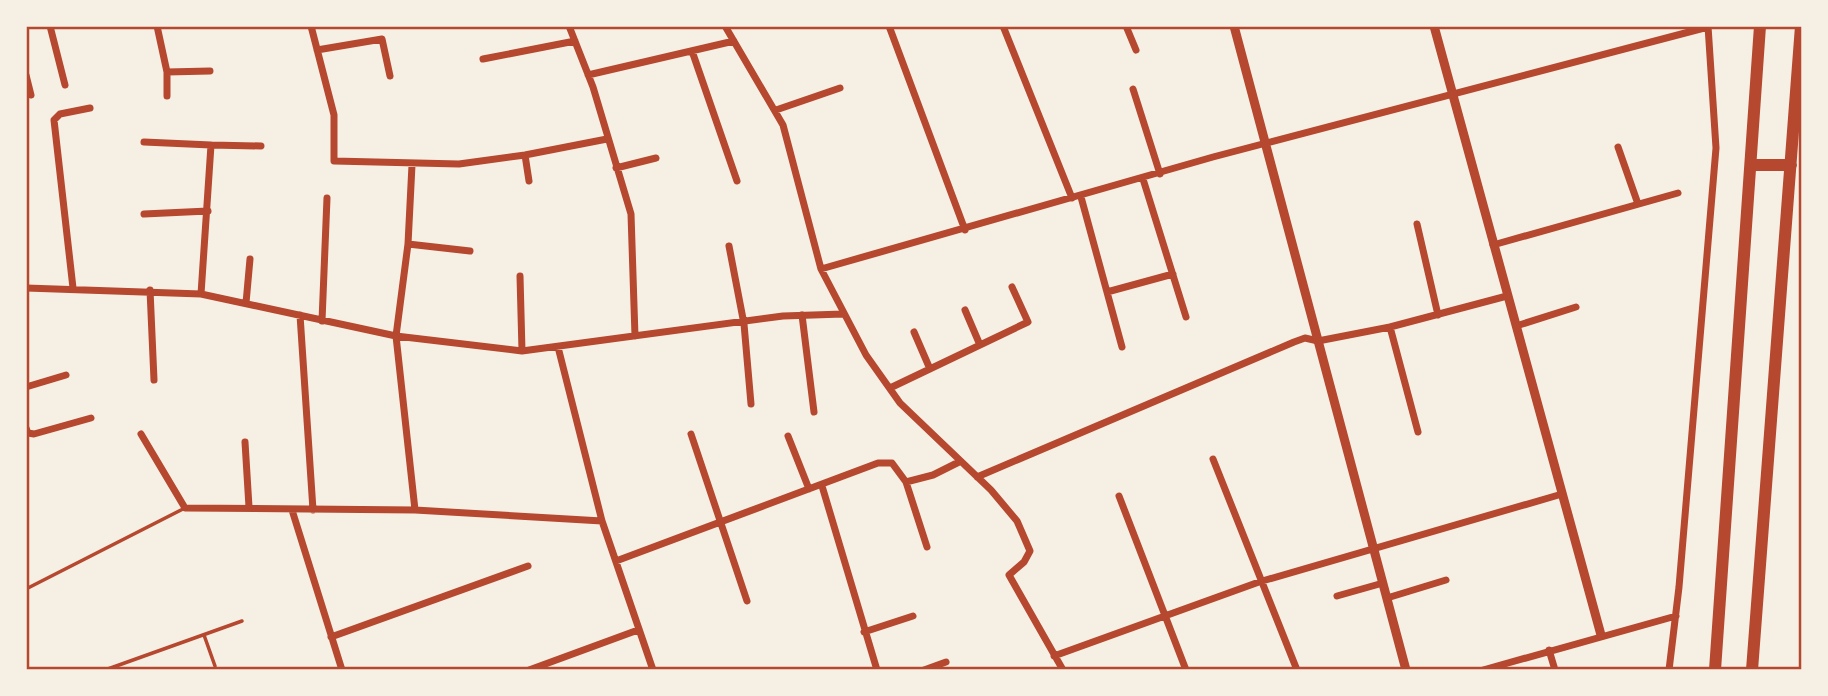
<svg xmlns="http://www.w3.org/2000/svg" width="1828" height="696" font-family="'Titillium Web',sans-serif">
	<rect width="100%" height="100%" fill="#f6efe4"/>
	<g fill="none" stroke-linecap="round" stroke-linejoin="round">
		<path stroke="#b5482f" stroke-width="3.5" d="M 26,589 L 183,509
			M 204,635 L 215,666
			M 105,670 L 242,621"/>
		<path stroke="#b5482f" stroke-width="7" d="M 50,26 L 65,85
			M 157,26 L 167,72 L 167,96
			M 311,26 L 334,115 L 334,161 L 459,164 L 525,155 L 607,139
			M 569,26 L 593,87 L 631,214 L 635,336
			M 725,26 L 783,125 L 821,269 L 866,355 L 900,403 L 991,490 L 1017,521 L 1030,551 L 1024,562 L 1009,575 L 1063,670
			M 889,26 L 965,230
			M 1003,26 L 1072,198
			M 1126,26 L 1136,50
			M 317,50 L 382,39 L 390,76
			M 692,51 L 737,181
			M 483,59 L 575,41
			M 167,72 L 210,71
			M 26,75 L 31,95
			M 588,75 L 734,41
			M 1133,89 L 1160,174
			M 776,110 L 840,88
			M 144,142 L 211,145 L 201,294
			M 211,145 L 261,146
			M 1618,147 L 1638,204
			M 525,155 L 529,181
			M 412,165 L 408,244 L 396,336 L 415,510
			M 616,168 L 656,158
			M 1143,179 L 1186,317
			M 1081,197 L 1122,347
			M 144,214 L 208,211
			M 1417,224 L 1438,315
			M 408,244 L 470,251
			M 1493,245 L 1678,193
			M 729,246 L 744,324 L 751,404
			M 821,269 L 1213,157 L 1708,27
			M 520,276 L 522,351
			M 26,288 L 201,294 L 396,336 L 522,351 L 783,316 L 843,314
			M 73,288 L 54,120 L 60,114 L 90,108
			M 150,290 L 154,380
			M 1107,292 L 1173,274
			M 246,303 L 250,259
			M 965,310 L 980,345
			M 300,315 L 313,510
			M 802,315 L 814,412
			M 322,321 L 327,198
			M 1516,326 L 1576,307
			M 1390,327 L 1418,432
			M 914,332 L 930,369
			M 558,347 L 602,521 L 653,670
			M 26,387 L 66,375
			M 890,388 L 1028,322 L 1012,287
			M 26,428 L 28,433 L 34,434 L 91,418
			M 141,434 L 185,508 L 415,510 L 602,521
			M 691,434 L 747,601
			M 788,436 L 809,489
			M 245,442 L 249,507
			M 1213,459 L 1297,670
			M 977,477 L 1294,342 L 1305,338 L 1318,341 L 1390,327 L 1507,296
			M 906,482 L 927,547
			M 822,486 L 877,670
			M 1119,496 L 1186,670
			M 292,510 L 342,670
			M 616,561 L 878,463 L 892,463 L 906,482 L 933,475 L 959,462
			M 1337,596 L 1383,583
			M 1387,598 L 1446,580
			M 864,632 L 913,616
			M 331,637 L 528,566
			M 1549,650 L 1555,670
			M 1054,656 L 1259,582 L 1562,494
			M 529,670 L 638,630
			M 924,670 L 946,662
			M 1483,670 L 1676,616
			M 1669,670 L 1679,587 L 1716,148 L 1708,26"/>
		<path stroke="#b5482f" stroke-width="9" d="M 1234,26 L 1406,670
			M 1434,26 L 1601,635"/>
		<path stroke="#b5482f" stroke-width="12" d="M 1751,165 L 1791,165
			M 1715,670 L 1760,26
			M 1752,670 L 1801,26"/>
	</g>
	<rect width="1828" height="696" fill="none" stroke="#f6efe4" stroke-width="56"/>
	<rect x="28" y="28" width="1772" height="640" fill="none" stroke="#b5482f" stroke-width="2.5"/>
</svg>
